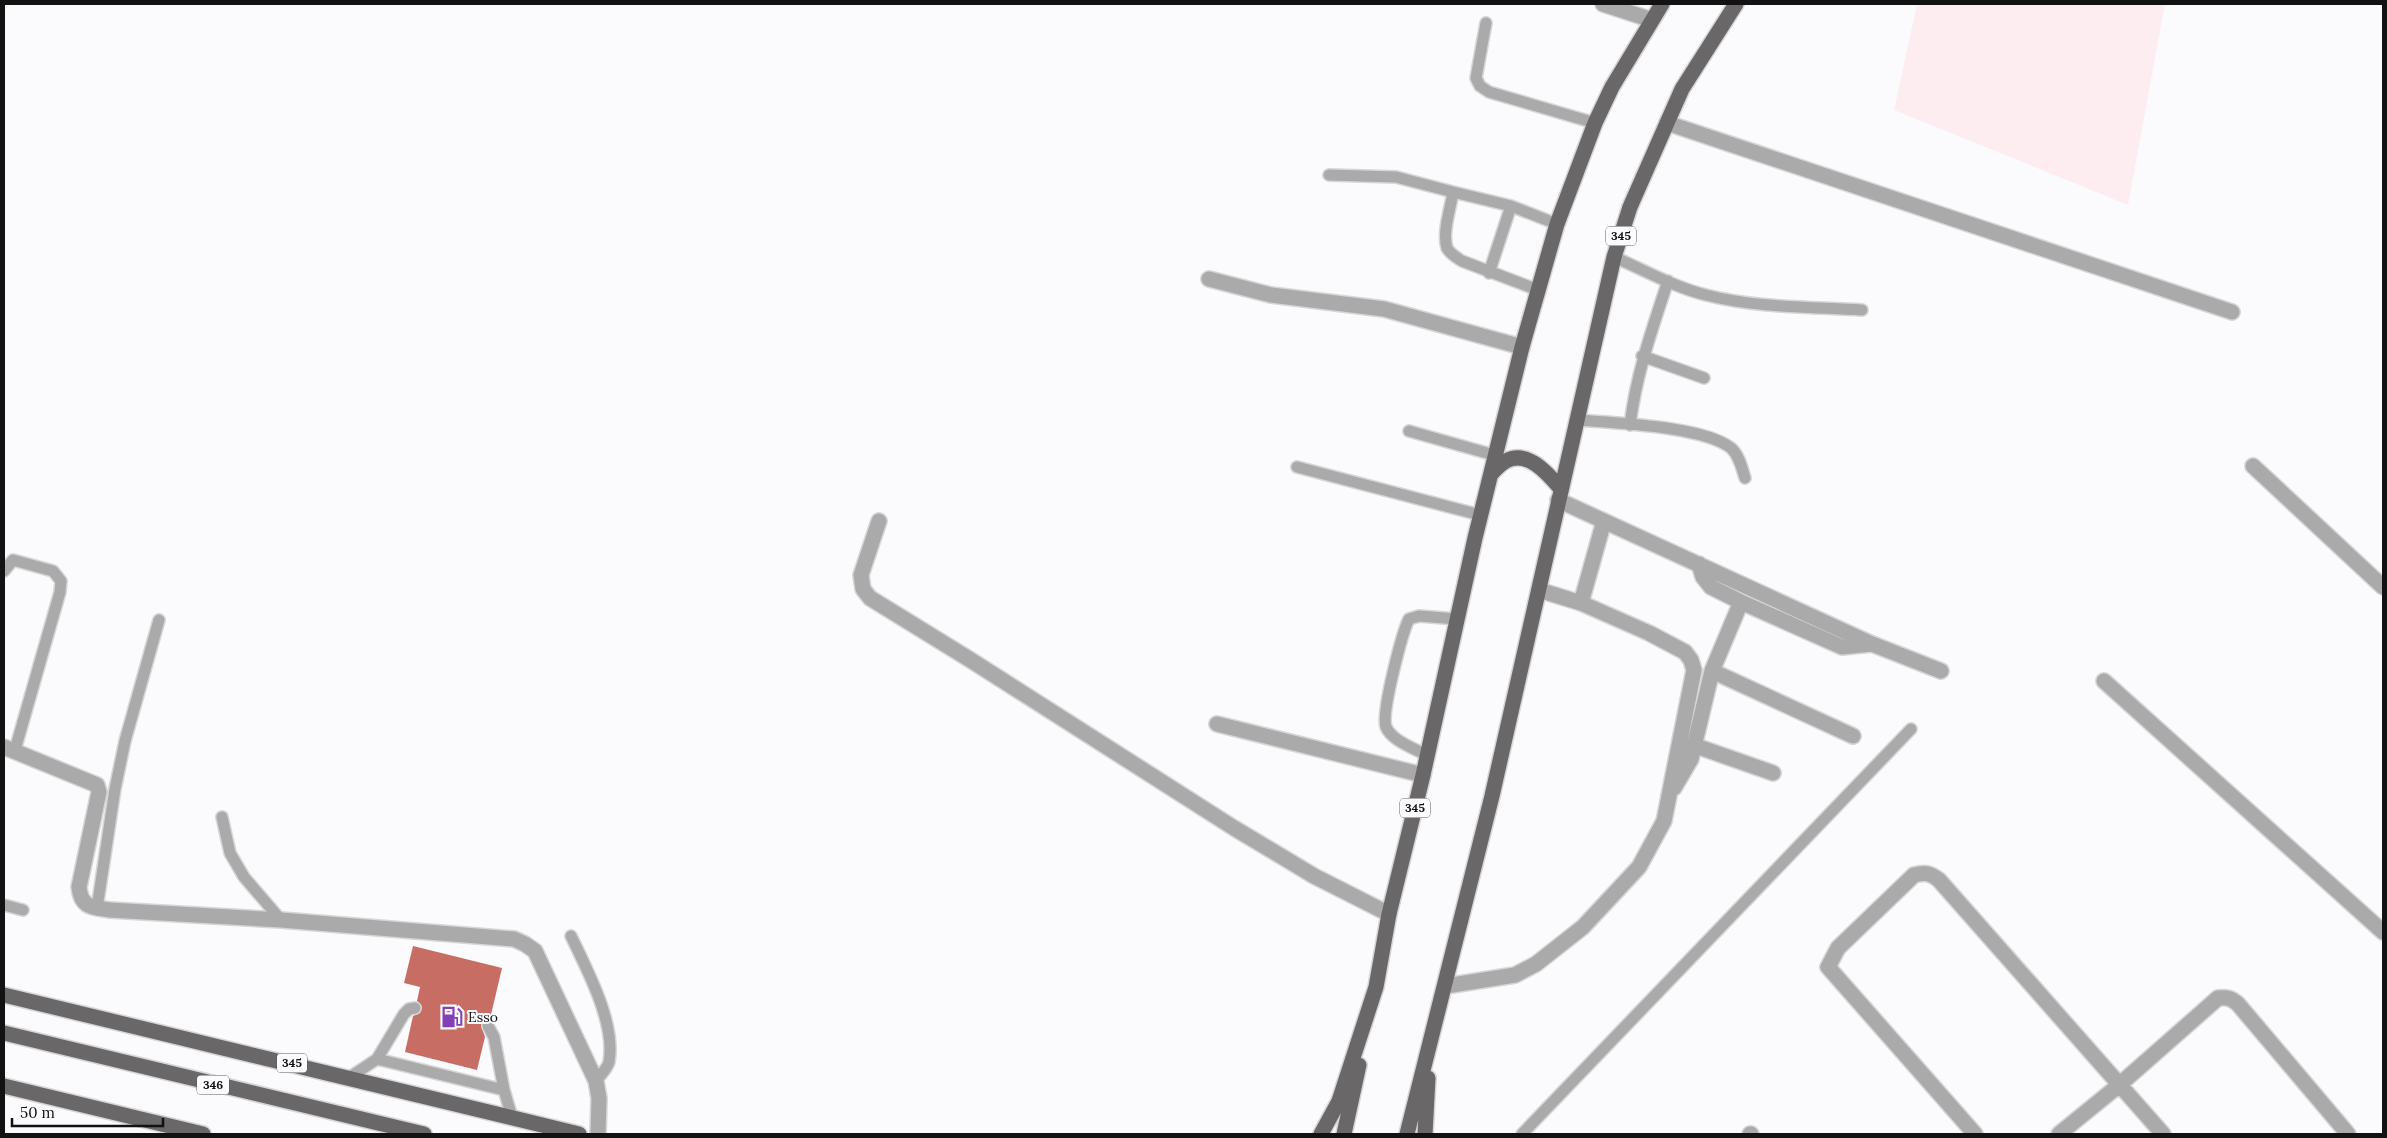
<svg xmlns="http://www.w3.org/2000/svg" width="2387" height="1138" font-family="Lora,serif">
	<rect width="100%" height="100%" fill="#fbfbfe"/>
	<path fill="#fdedf1" d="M 1917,4 L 2165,4 L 2128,205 L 1894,110 Z"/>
	<path fill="#c86d64" d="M 413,946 L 502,968 L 490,1019 L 484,1020 L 481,1025 L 485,1037 L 477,1070 L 405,1052 L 413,1016 L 420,1013 L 422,1007 L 417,1001 L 420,987 L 404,983 Z"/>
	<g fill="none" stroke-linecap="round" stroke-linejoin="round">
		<g stroke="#d6d6d8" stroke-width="14">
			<path id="service" d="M 1486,23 L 1476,78 L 1480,86 L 1489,92 L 1595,123
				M 1329,175 L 1396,177 L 1453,192
				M 1614,257 C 1644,270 1674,287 1706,295 C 1756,308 1811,307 1862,310
				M 1489,273 L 1511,206
				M 1538,290 L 1462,261 C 1456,257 1450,254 1447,248 C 1442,232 1451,207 1453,192 L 1511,206 L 1557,224
				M 1642,356 L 1704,378
				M 1577,420 C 1614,423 1703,426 1731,448 C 1739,455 1742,468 1745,478
				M 1630,425 C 1636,375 1652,329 1668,281
				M 1409,431 L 1494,455
				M 1297,467 L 1480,515
				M 4,571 L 13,560 L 53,571 L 61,581 L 60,592 L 15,750
				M 1426,755 C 1414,748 1392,741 1386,727 C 1381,713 1402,633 1409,619 L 1419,616 L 1457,619
				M 222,817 L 230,853 L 244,877 L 281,920
				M 4,905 L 23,910
				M 97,908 L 115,789 L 125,741 L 159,620
				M 571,936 C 587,970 616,1023 609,1062 C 608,1068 600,1075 596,1081
				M 488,1026 L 494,1037 L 504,1090 L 512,1117
				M 377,1059 L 504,1090
				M 350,1077 L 377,1059 L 404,1014 L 409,1009 L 415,1008
				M 1522,1134 L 1911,729"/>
		</g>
		<g stroke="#d6d6d8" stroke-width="18">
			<path id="minor" d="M 1603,4 L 1652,20
				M 1667,123 L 2232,312
				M 1209,279 L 1271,295 L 1384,309 L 1522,347
				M 2253,466 L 2383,587
				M 1558,500 L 1872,644 L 1941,671
				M 879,521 L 861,575 L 863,589 L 870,598 L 969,659 L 1234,828 L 1314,876 L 1389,914
				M 1699,564 L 1703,577 L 1711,587 L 1741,602 L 1842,647 L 1872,644
				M 1581,603 L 1604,521
				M 1712,671 L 1853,736
				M 2104,681 L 2383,932
				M 1217,724 L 1423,775
				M 1696,746 L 1773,773
				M 4,747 L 97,785 L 99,792 L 79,887 C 81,908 92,907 110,910 L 281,920 L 514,939 L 525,944 L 535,951 L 542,966 L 596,1081 L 599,1098 L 598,1134
				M 1674,788 L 1691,759 L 1712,671 L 1741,602
				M 1446,986 L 1515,975 L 1536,964 L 1583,927 L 1639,867 L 1664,821 L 1694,670 L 1691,660 L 1685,652 L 1649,633 L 1581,603 L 1539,590
				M 1750,1134 L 1751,1134
				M 1975,1134 L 1828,967 L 1838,948 L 1914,875 C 1925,872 1930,873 1939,880 L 2163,1134
				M 2059,1134 L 2118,1086 L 2218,998 C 2227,997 2231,998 2238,1004 L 2348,1134"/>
		</g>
		<g stroke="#d6d6d8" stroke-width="18">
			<path id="primary" d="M 1491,474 C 1495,470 1500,464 1506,461 C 1528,449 1549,475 1561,489
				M 4,995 L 579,1134
				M 4,1033 L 424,1134
				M 4,1086 L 203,1134
				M 1321,1134 L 1339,1101 L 1376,987 L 1389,914 L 1423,775 L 1475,538 L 1522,347 L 1557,224 L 1595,123 L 1612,87 L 1662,4
				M 1344,1134 L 1359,1065
				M 1407,1134 L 1492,796 L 1614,257 L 1630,207 L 1682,89 L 1736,4
				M 1425,1134 L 1428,1078"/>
		</g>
		<use href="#service" stroke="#abaaaa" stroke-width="11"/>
		<use href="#minor" stroke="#abaaaa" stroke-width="15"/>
		<use href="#primary" stroke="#696767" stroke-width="15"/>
	</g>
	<defs>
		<g id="fuel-bare" transform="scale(1.725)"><path d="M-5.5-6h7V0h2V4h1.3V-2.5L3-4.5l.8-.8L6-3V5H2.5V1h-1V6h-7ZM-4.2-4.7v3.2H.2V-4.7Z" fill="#8340b4" stroke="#fbfbfe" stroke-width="2.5" paint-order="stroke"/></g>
	</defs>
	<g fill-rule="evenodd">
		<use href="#fuel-bare" x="452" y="1017"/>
	</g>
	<g text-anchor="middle" stroke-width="4" stroke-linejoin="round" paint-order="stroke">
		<g fill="#fbfbfe" stroke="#58585a" stroke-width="1">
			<rect x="1606" y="226.5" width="30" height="19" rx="4"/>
			<rect x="1400" y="798.5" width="30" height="19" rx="4"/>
			<rect x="277" y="1053.5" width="30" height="19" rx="4"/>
			<rect x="197" y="1075.5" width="32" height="19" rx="4"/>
		</g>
		<g font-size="12" font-weight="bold" fill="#121213">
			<text x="1621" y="240">345</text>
			<text x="1415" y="812">345</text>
			<text x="292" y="1067">345</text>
			<text x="213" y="1089">346</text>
		</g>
		<g font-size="14" fill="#121213" stroke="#fbfbfe" text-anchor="start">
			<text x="468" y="1022">Esso</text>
		</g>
	</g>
	<rect width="2387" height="1138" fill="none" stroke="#121213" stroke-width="10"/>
	<path d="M12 1118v8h151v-8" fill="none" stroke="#121213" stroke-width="2.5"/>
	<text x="20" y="1118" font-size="15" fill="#121213" stroke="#fbfbfe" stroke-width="4" paint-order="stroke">50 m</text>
</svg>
